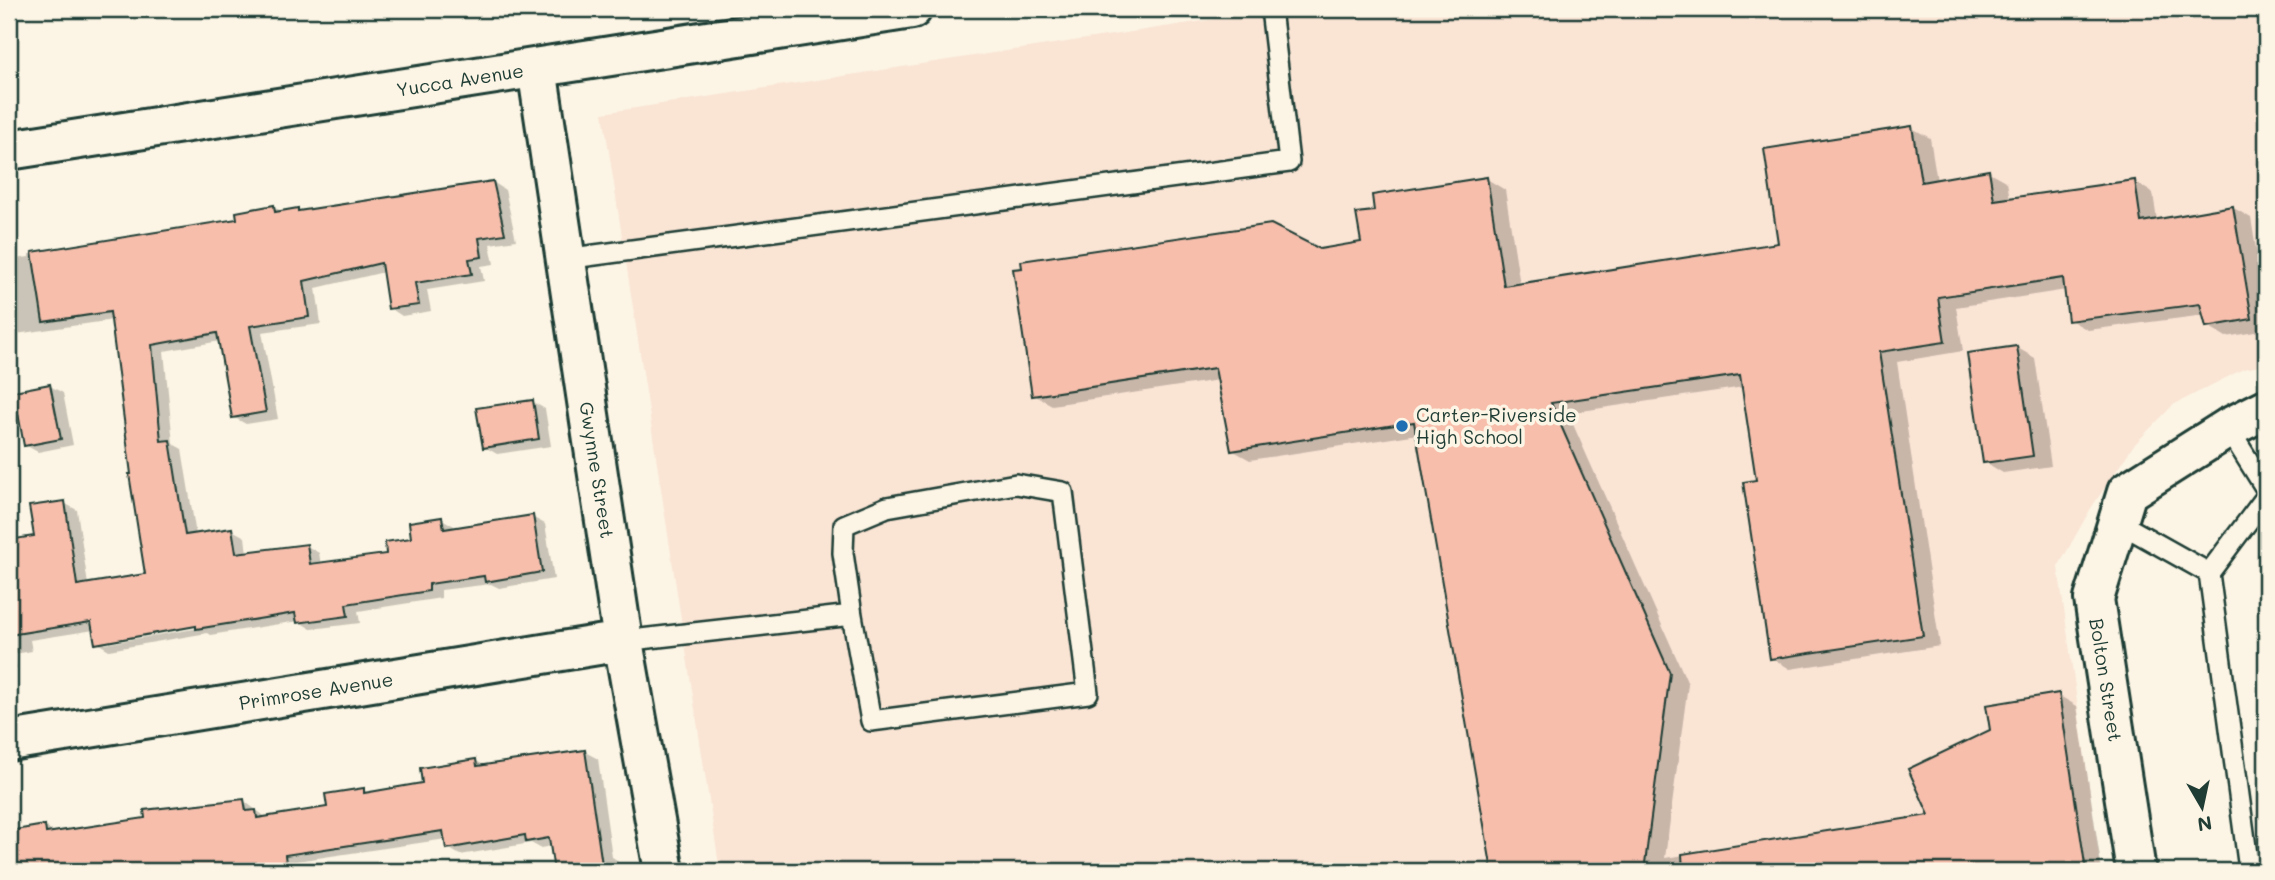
<svg xmlns="http://www.w3.org/2000/svg" width="2275" height="880" font-family="Mali,sans-serif">
	<rect width="100%" height="100%" fill="#fcf5e5"/>
	<filter id="ink" filterUnits="userSpaceOnUse"><feTurbulence type="fractalNoise" baseFrequency=".0143" numOctaves="2"/><feDisplacementMap in="SourceGraphic" scale="14" xChannelSelector="R" yChannelSelector="G"/><feConvolveMatrix kernelMatrix="1 2 1 2 8 2 1 2 1" color-interpolation-filters="sRGB"/></filter>
	<g filter="url(#ink)">
		<path fill="#fae4d4" d="M 1281,9 L 2266,9 L 2266,365 L 2243,369 L 2173,405 L 2133,446 L 2091,508 L 2058,567 L 2101,871 L 720,871 L 603,113 Z"/>
		<path fill="#0003" fill-rule="evenodd" d="M 9,9 L 49,9 L 9,14 Z
			M 52,9 L 91,9 L 61,14 Z
			M 1912,128 L 1930,138 L 1937,181 L 1989,172 L 2007,182 L 2010,199 L 2135,182 L 2153,193 L 2157,221 L 2232,207 L 2251,218 L 2266,311 L 2266,330 L 2226,337 L 2208,326 L 2205,315 L 2088,330 L 2070,320 L 2066,290 L 1956,307 L 1963,351 L 1897,362 L 1940,646 L 1790,669 L 1772,658 L 1758,481 L 1744,387 L 1568,413 L 1688,684 L 1665,858 L 1932,816 L 1992,731 L 2058,695 L 2077,706 L 2102,871 L 1494,871 L 1418,434 L 1250,460 L 1232,450 L 1219,380 L 1052,405 L 1034,395 L 1319,251 L 1363,244 L 1376,212 L 1487,179 L 1505,190 L 1520,285 L 1780,245 Z
			M 493,182 L 505,190 L 516,240 L 490,244 L 494,264 L 481,266 L 484,281 L 427,290 L 431,311 L 402,316 L 390,308 L 384,272 L 316,288 L 321,324 L 262,332 L 278,419 L 246,424 L 233,417 L 220,341 L 164,351 L 173,444 L 182,449 L 196,535 L 232,530 L 245,537 L 247,554 L 307,546 L 319,553 L 321,565 L 388,555 L 442,519 L 454,526 L 455,529 L 532,517 L 545,524 L 554,579 L 499,588 L 491,584 L 441,590 L 441,598 L 358,611 L 360,623 L 311,629 L 298,621 L 210,635 L 207,633 L 109,650 L 96,642 L 94,630 L 30,640 L 32,651 L 14,654 L 17,668 L 9,669 L 9,542 L 36,538 L 64,503 L 77,510 L 88,585 L 147,576 L 113,320 L 9,335 L 9,260 L 29,257 L 29,254 L 239,220 L 274,207 L 283,212 L 297,210 L 301,212 ZM 204,623 L 205,627 L 105,644 L 105,640 Z
			M 2016,347 L 2035,358 L 2051,466 L 2003,473 L 1985,462 Z
			M 50,386 L 63,393 L 73,445 L 38,452 L 25,445 Z
			M 533,402 L 545,409 L 551,446 L 497,454 L 485,447 Z
			M 585,752 L 598,759 L 612,857 L 617,860 L 619,871 L 556,871 L 552,846 L 540,848 L 531,843 L 460,855 L 448,848 L 446,839 L 297,861 L 298,871 L 9,871 L 9,833 L 45,827 L 57,833 L 244,801 L 267,818 L 329,808 L 363,790 L 370,793 L 424,785 L 476,761 L 486,766 Z"/>
		<path fill="#f7beac" stroke="#1f3d34" stroke-width="2" d="M 1912,126 L 1921,182 L 1989,170 L 1994,200 L 2135,180 L 2141,222 L 2233,206 L 2252,319 L 2206,327 L 2200,304 L 2068,321 L 2063,278 L 1938,297 L 1945,342 L 1879,352 L 1923,636 L 1770,659 L 1743,482 L 1756,480 L 1740,375 L 1551,403 L 1670,673 L 1644,871 L 1492,871 L 1414,422 L 1231,451 L 1215,368 L 1032,396 L 1013,269 L 1022,268 L 1021,261 L 1271,224 L 1320,249 L 1361,242 L 1356,213 L 1374,211 L 1372,195 L 1487,177 L 1504,286 L 1778,243 L 1764,149 Z
			M 493,181 L 505,234 L 479,238 L 482,257 L 469,259 L 472,274 L 415,283 L 419,305 L 388,309 L 381,263 L 304,281 L 309,317 L 250,326 L 266,412 L 232,418 L 217,333 L 152,345 L 161,441 L 170,440 L 185,535 L 232,528 L 236,553 L 307,544 L 310,564 L 386,554 L 385,542 L 411,538 L 409,522 L 442,517 L 444,529 L 533,515 L 542,572 L 485,582 L 484,576 L 429,584 L 429,591 L 346,604 L 348,616 L 297,623 L 295,613 L 196,629 L 196,626 L 95,644 L 91,622 L 9,635 L 9,540 L 34,536 L 29,506 L 65,501 L 77,585 L 145,574 L 129,474 L 131,474 L 110,312 L 43,322 L 32,252 L 237,219 L 236,212 L 274,205 L 275,212 L 298,208 L 298,211 Z
			M 2017,346 L 2033,456 L 1983,463 L 1967,353 Z
			M 50,384 L 61,439 L 24,446 L 14,391 Z
			M 533,400 L 539,439 L 483,448 L 476,408 Z
			M 2059,693 L 2086,871 L 1683,871 L 1682,854 L 1929,815 L 1908,769 L 1990,730 L 1986,705 Z
			M 585,750 L 603,871 L 554,871 L 549,838 L 526,842 L 525,835 L 446,849 L 443,831 L 285,855 L 287,871 L 9,871 L 9,831 L 45,825 L 46,833 L 145,818 L 144,810 L 244,799 L 246,811 L 256,810 L 257,818 L 327,807 L 325,794 L 364,788 L 364,793 L 422,783 L 420,768 L 476,759 L 477,766 Z"/>
		<g fill="none" stroke-linecap="round" stroke-linejoin="round">
			<g stroke="#1f3d34" stroke-width="24">
				<path id="lane" d="M 565,259 L 1289,162 L 1271,9
					M 2228,428 L 2266,489
					M 2118,522 L 2209,573 L 2266,497
					M 2209,573 L 2248,862 L 2266,866
					M 623,641 L 852,615 L 871,721 L 1088,693 L 1063,492 L 1016,484 L 887,507 L 844,525 L 843,553 L 852,615"/>
			</g>
			<g stroke="#1f3d34" stroke-width="44">
				<path id="street" d="M 537,68 L 623,641 L 664,871
					M 9,741 L 623,641
					M 2136,871 L 2094,599 L 2127,492 L 2228,428 L 2266,409"/>
			</g>
			<g stroke="#1f3d34" stroke-width="44">
				<path id="secondary" d="M 9,150 L 912,9"/>
			</g>
			<use href="#lane" stroke="#fcf5e5" stroke-width="19"/>
			<use href="#street" stroke="#fcf5e5" stroke-width="38"/>
			<use href="#secondary" stroke="#fcf5e5" stroke-width="38"/>
		</g>
	</g>
	<circle fill="#1f6fb2" stroke="#fcf5e5" stroke-width="2.5" cx="1402" cy="426" r="7"/>
	<g text-anchor="middle" stroke-width="7" stroke-linejoin="round" paint-order="stroke">
		<g font-size="19" fill="#1f3d34" stroke="#fcf5e5">
			<text transform="translate(460 80) rotate(-9)" y="7">Yucca Avenue</text>
			<text transform="translate(597 470) rotate(81)" y="7">Gwynne Street</text>
			<text transform="translate(2106 680) rotate(81)" y="7">Bolton Street</text>
			<text transform="translate(316 691) rotate(-9)" y="7">Primrose Avenue</text>
		</g>
		<g font-size="19" fill="#1f3d34" stroke="#fcf5e5" text-anchor="start">
			<text x="1416" y="422">Carter-Riverside<tspan x="1416" dy="22">High School</tspan></text>
		</g>
	</g>
	<rect width="2275" height="880" fill="none" stroke="#fcf5e5" stroke-width="35"/>
	<rect x="18" y="18" width="2240" height="845" fill="none" stroke="#1f3d34" stroke-width="2.5" filter="url(#ink)"/>
	<g transform="translate(2202 807) rotate(171)" stroke="#fcf5e5" stroke-width="5" paint-order="stroke">
	<path d="M0-5L12 26L0 18L-12 26Z" fill="#1f3d34"/>
	<text y="-10" font-size="19" font-weight="bold" text-anchor="middle" fill="#1f3d34">N</text>
	</g>
</svg>
